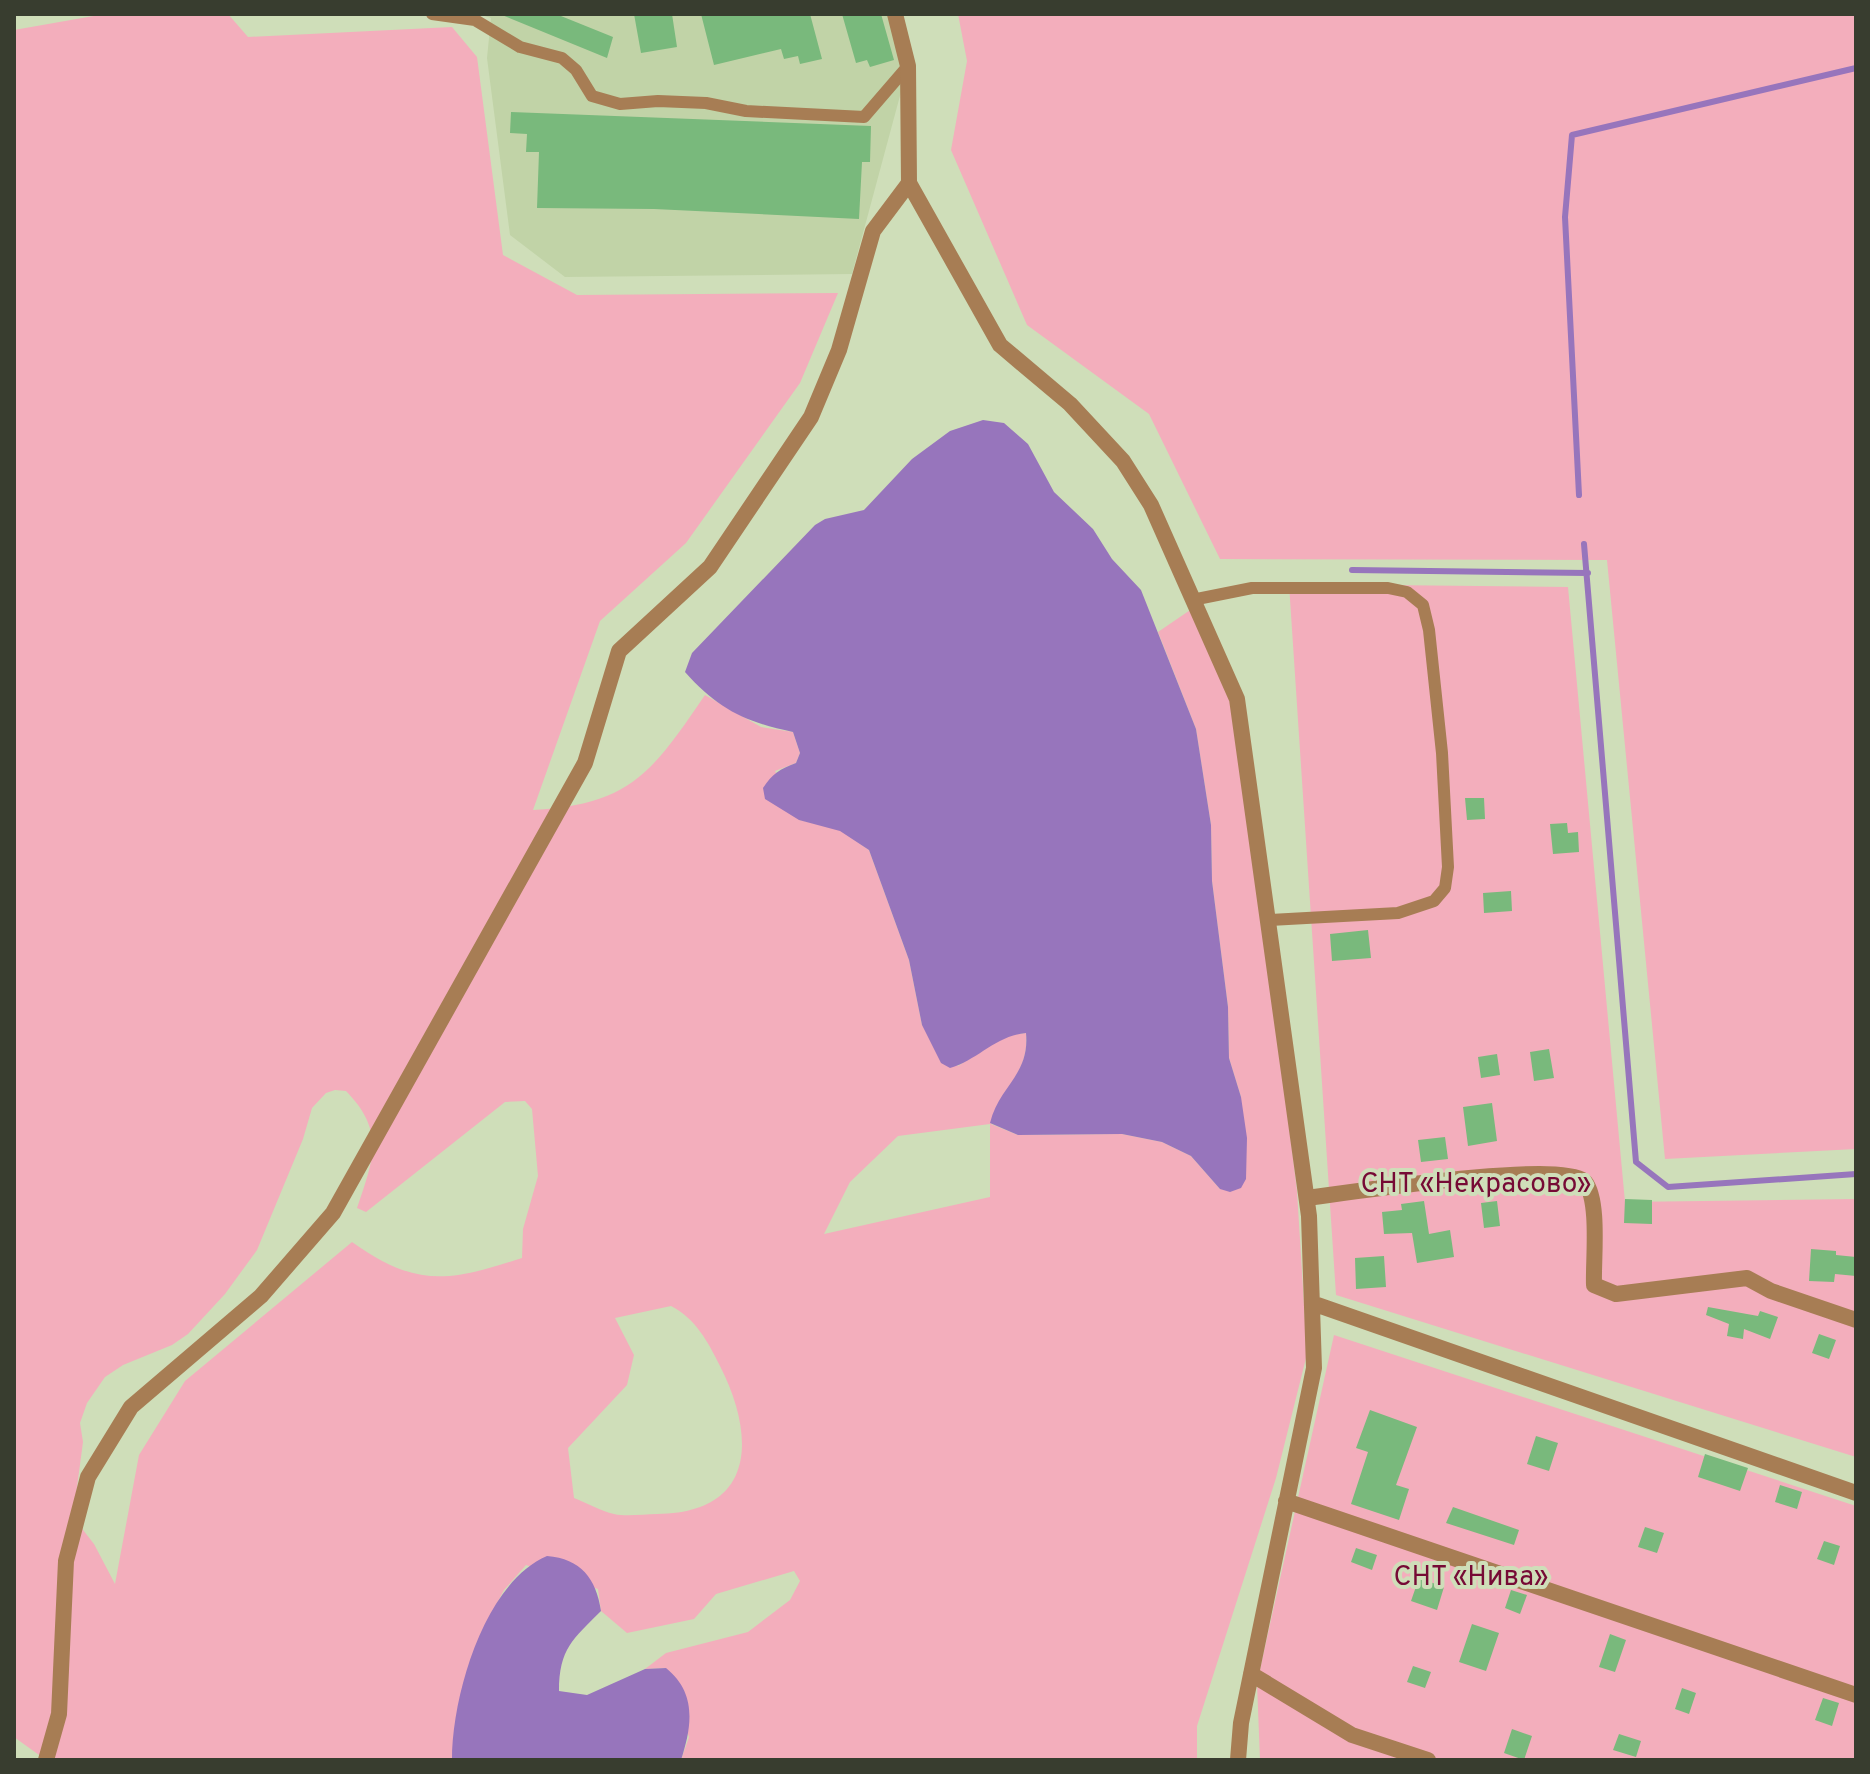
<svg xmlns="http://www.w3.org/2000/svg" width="1870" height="1774" font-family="Overpass,sans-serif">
	<rect width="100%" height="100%" fill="#cfdeb9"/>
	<path fill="#c1d3a7" d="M 478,14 L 895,14 L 908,66 L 852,274 L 565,277 L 510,235 L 487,58 L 491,18 Z"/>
	<path fill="#f3aebc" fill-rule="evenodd" d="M 105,14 L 228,14 L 248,37 L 452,27 L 477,57 L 503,255 L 577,295 L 838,293 L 800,383 L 686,543 L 600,621 L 533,810 C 631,805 653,771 705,695 L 761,727 L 793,732 L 800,753 L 796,763 L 775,771 L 800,820 L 840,830 L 869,850 L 909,960 L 922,1025 L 958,1066 L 1004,1036 L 1026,1033 C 1030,1076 999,1086 991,1124 L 1018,1135 L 1122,1134 L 1162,1142 L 1191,1156 L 1220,1189 L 1241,1097 L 1229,1058 L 1228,1007 L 1212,881 L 1211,825 L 1196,729 L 1158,632 L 1199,604 L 1240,723 L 1297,1191 L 1307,1354 L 1276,1478 L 1197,1726 L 1197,1760 L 681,1760 L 689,1737 L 666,1668 L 645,1669 L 666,1653 L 748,1632 L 790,1600 L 800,1581 L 794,1571 L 716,1594 L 694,1619 L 627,1633 L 601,1611 L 598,1589 L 526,1565 L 504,1590 L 480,1635 L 452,1760 L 46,1760 L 14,1737 L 14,30 ZM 335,1090 L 346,1091 C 386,1132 373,1160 357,1208 L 366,1212 L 505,1102 L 525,1101 L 532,1109 L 538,1176 L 523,1229 L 522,1258 C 450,1281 418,1289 352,1242 L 185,1381 L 139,1455 L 115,1584 L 94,1544 L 73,1517 L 83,1442 L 80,1423 L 87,1403 L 105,1377 L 123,1365 L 172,1345 L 188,1334 L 225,1294 L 257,1250 L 303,1139 L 312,1108 L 326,1093 ZM 990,1124 L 990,1197 L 824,1234 L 850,1182 L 898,1136 ZM 671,1306 C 696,1319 708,1342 720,1366 C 756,1437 756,1513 657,1514 C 644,1514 627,1517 614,1514 C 601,1511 587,1503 574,1498 L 568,1448 L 627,1385 L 634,1355 L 615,1318 Z
		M 958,14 L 1856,14 L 1856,1149 L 1665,1159 L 1607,560 L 1220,559 L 1149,414 L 1027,325 L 951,150 L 967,61 Z
		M 1289,584 L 1568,587 L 1625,1202 L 1856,1199 L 1856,1457 L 1336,1295 Z
		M 1334,1335 L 1856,1506 L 1856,1760 L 1260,1760 L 1257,1683 Z"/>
	<path fill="#9775bc" d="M 983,420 L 1004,423 L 1028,444 L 1054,492 L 1093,529 L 1112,559 L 1141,590 L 1196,729 L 1211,825 L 1212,881 L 1228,1007 L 1229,1058 L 1241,1097 L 1247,1138 L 1246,1179 L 1241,1188 L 1230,1192 L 1220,1189 L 1191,1156 L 1162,1142 L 1122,1134 L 1018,1135 L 990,1123 C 999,1086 1030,1075 1026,1033 C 995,1036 978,1060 950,1068 L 941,1063 L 922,1025 L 909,960 L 869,850 L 840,831 L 799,820 L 765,799 L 763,788 C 772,774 780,769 796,763 L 800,753 L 793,732 C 745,722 718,709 685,672 L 692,653 L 815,525 L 825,519 L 864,510 L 912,459 L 950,431 Z
		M 547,1556 C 581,1559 596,1578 601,1611 C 573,1639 559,1649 559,1691 L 587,1695 L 645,1669 L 666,1668 C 697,1693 692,1726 681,1760 L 452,1760 C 452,1696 484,1583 547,1556 Z"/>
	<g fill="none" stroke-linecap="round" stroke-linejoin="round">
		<path stroke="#9775bc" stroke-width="6" d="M 1579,495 L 1565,217 L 1572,135 L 1856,68
			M 1584,544 L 1636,1162 L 1668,1187 L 1856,1174
			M 1352,570 L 1588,573"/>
	</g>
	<path fill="#79b97c" d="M 556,14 L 613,37 L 607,58 L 502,15 Z
		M 634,14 L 672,14 L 677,47 L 641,53 Z
		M 701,14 L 810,14 L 822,59 L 800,64 L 798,56 L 784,59 L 781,49 L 714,65 Z
		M 842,14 L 881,14 L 894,60 L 870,67 L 867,60 L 856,63 Z
		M 511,112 L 871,126 L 870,162 L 862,162 L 859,219 L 654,209 L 537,208 L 539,152 L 526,152 L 527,134 L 510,133 Z
		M 1465,798 L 1484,798 L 1485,819 L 1467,820 Z
		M 1567,823 L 1568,833 L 1578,832 L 1579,852 L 1553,854 L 1550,824 Z
		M 1511,891 L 1512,911 L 1484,913 L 1483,893 Z
		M 1368,930 L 1371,958 L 1332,961 L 1330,934 Z
		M 1549,1049 L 1554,1078 L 1534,1081 L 1530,1052 Z
		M 1497,1054 L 1500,1075 L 1481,1078 L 1478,1057 Z
		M 1492,1103 L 1497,1141 L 1468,1146 L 1463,1107 Z
		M 1445,1137 L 1448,1159 L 1421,1162 L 1418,1140 Z
		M 1625,1199 L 1652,1200 L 1652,1224 L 1624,1223 Z
		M 1424,1201 L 1429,1234 L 1450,1230 L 1454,1257 L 1417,1263 L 1412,1233 L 1384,1234 L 1382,1212 L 1402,1210 L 1401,1204 Z
		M 1497,1201 L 1500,1226 L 1484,1228 L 1481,1203 Z
		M 1811,1249 L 1836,1251 L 1836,1255 L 1856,1257 L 1856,1276 L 1835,1274 L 1834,1282 L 1809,1281 Z
		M 1384,1256 L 1386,1287 L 1356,1289 L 1355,1258 Z
		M 1708,1307 L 1758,1316 L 1760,1311 L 1778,1317 L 1770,1339 L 1744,1329 L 1743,1339 L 1727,1336 L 1729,1324 L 1706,1315 Z
		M 1819,1334 L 1836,1340 L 1829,1359 L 1812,1353 Z
		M 1370,1410 L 1417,1427 L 1396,1485 L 1409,1489 L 1399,1520 L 1351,1504 L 1368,1452 L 1356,1448 Z
		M 1536,1436 L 1558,1443 L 1549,1471 L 1527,1464 Z
		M 1705,1454 L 1748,1468 L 1740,1491 L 1698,1477 Z
		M 1780,1485 L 1802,1492 L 1797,1509 L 1775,1502 Z
		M 1453,1507 L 1519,1530 L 1514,1545 L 1446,1523 Z
		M 1645,1527 L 1664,1533 L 1657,1553 L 1638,1547 Z
		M 1824,1541 L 1840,1546 L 1834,1565 L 1817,1559 Z
		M 1356,1548 L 1377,1555 L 1372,1570 L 1351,1562 Z
		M 1419,1578 L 1444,1587 L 1437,1610 L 1411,1601 Z
		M 1511,1590 L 1527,1595 L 1520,1614 L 1505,1608 Z
		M 1472,1624 L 1499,1633 L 1486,1671 L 1459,1662 Z
		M 1610,1634 L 1626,1640 L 1615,1672 L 1599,1667 Z
		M 1413,1666 L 1431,1672 L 1425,1688 L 1407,1682 Z
		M 1682,1688 L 1696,1693 L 1689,1714 L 1675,1709 Z
		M 1823,1698 L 1839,1703 L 1832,1726 L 1815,1720 Z
		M 1512,1729 L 1532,1736 L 1524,1760 L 1504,1753 Z
		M 1619,1734 L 1641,1741 L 1636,1757 L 1613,1750 Z"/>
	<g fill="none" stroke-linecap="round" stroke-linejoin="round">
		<path stroke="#a77d54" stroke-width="12" d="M 432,14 L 475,20 L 520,47 L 562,58 L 576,70 L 592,96 L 620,104 L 658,101 L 706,103 L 746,111 L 864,117 L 908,66
			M 1192,600 L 1252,588 L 1388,588 L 1407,592 L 1423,605 L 1429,630 L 1442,753 L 1448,867 L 1445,888 L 1434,901 L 1398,913 L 1268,920"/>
		<path stroke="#a77d54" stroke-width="16" d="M 909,183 L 1000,345 L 1070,404 L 1123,461 L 1151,505 L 1237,699 L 1309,1216 L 1314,1368 L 1241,1723 L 1238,1760
			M 1307,1198 C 1346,1193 1566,1159 1585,1182 C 1600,1201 1593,1261 1594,1285 L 1616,1294 L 1747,1278 L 1771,1291 L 1856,1320
			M 1312,1303 L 1856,1493
			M 1286,1501 L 1856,1695
			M 1251,1674 L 1352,1735 L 1428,1760
			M 46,1760 L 59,1714 L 66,1561 L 88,1477 L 131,1407 L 261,1296 L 333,1213 L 585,763 L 619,651 L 710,567 L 811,417 L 839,350 L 873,231 L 909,183 L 908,66 L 895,14"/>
	</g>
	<g text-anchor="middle" stroke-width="8" stroke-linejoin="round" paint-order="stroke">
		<g font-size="28" fill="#760a35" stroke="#cfdeb9">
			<text x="1476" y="1192">СНТ «Некрасово»</text>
			<text x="1471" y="1585">СНТ «Нива»</text>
		</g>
	</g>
	<rect width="1870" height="1774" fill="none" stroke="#383d2f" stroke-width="32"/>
</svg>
